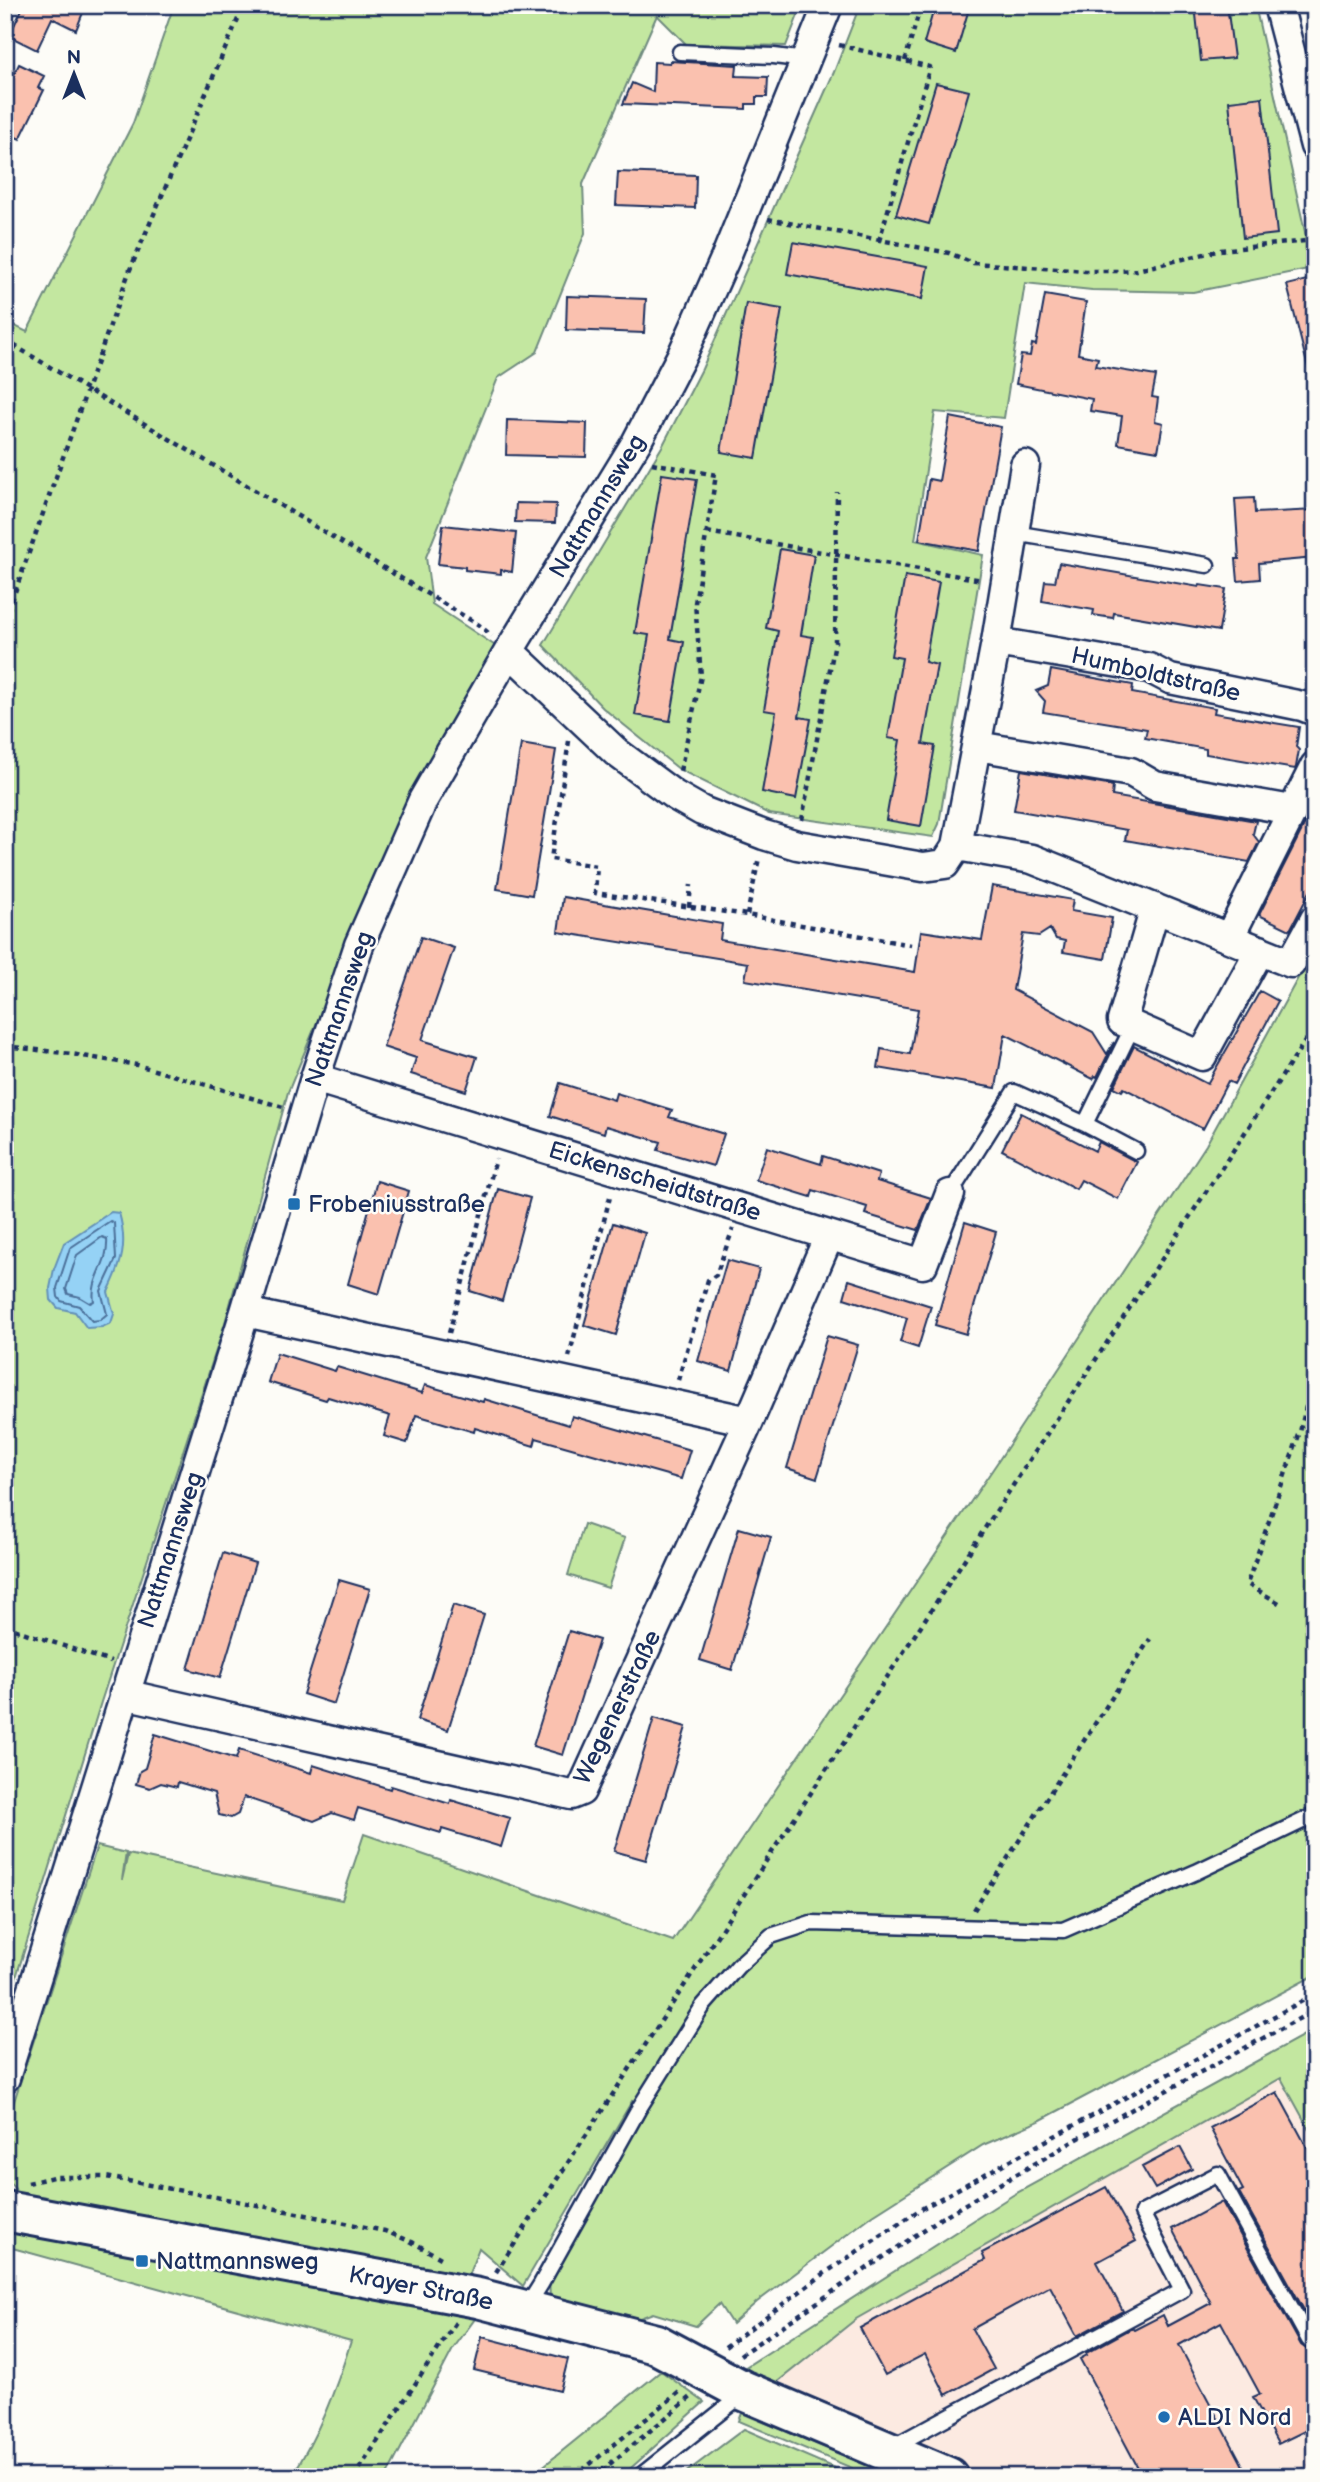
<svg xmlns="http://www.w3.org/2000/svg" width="1320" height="2482" font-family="'Balsamiq Sans',sans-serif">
	<rect width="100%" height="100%" fill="#fdfcf7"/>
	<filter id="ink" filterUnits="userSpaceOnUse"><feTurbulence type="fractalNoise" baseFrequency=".0143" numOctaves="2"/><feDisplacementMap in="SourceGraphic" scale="14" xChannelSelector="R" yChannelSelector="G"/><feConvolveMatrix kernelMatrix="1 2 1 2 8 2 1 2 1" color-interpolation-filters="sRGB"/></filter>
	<g filter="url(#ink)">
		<path fill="#fceae1" d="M 1281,2078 L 1315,2140 L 1313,2477 L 989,2477 L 771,2387 L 856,2319 Z"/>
		<path fill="#c3e7a0" stroke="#6f8b7f" stroke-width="2" d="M 174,5 L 802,5 L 786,46 L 686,44 L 657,15 L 583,184 L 585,233 L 537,352 L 498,378 L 426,557 L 432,604 L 503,651 L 378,875 L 288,1092 L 225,1323 L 101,1702 L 5,2013 L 5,321 L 27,332 L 133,123 Z
			M 860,5 L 1255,5 L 1313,268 L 1193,292 L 1092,290 L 1025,283 L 1004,418 L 935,412 L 915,540 L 983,555 L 939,824 L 933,837 L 769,814 L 680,770 L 603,708 L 543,645 L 663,445 L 702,369 L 834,72 Z
			M 1315,947 L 1315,1975 L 1039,2121 L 983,2145 L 873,2215 L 757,2302 L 732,2324 L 719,2304 L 696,2326 L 653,2313 L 632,2321 L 550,2299 L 549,2278 L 646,2113 L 632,2101 L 523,2286 L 479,2248 L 461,2294 L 488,2301 L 453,2349 L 386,2477 L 291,2477 C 319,2434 336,2389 351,2341 L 5,2246 L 5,2195 L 15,2189 L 5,2177 L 5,2129 L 97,1846 L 126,1853 L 122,1880 L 128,1854 L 342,1900 L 364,1834 L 673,1941 L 997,1463 L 1206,1145 Z
			M 584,1524 L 625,1538 L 608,1588 L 568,1575 Z
			M 1315,2029 L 1315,2140 L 1281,2078 L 856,2319 L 771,2387 L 741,2370 L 1013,2195 Z
			M 661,2371 L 704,2402 L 621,2477 L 530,2477 Z
			M 742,2413 L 895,2477 L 857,2477 L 852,2468 L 739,2421 Z
			M 744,2429 L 846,2473 L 849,2477 L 680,2477 Z"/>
		<path fill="#95d2f5" stroke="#6491b9" stroke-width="2" d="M 111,1212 L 119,1213 C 128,1244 122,1264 108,1292 L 114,1314 L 111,1323 L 102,1327 L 87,1328 L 75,1312 L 58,1308 L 51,1300 L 50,1288 L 54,1269 L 64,1243 Z"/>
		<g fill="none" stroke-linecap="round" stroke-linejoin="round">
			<path stroke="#4c709a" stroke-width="2" d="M 110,1221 L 114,1223 L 116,1259 L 101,1291 L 107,1314 L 100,1320 L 92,1321 L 79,1306 L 61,1301 L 58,1297 L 57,1288 L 70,1248 Z
				M 102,1237 L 107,1239 C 109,1265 90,1278 94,1301 L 90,1303 L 80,1297 L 68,1294 L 66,1289 L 77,1255 Z"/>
		</g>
		<path fill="#fac1af" stroke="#1b2f5e" stroke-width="2" d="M 24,5 L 86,5 L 76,30 L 52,18 L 37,50 L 9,36 Z
			M 935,5 L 970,5 L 956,53 L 924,43 Z
			M 1195,5 L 1227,5 L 1234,58 L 1201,61 Z
			M 670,61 L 737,65 L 736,76 L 768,77 L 767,97 L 756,97 L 756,104 L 746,104 L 746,109 L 623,104 L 632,83 L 653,92 L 654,62 L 670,63 Z
			M 19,64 L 44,76 L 38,88 L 44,90 L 20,139 L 5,132 L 5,93 Z
			M 936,83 L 969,91 L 929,224 L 896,215 Z
			M 1262,97 L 1277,234 L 1243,238 L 1229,101 Z
			M 618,172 L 696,175 L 695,208 L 616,205 Z
			M 793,242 L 928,266 L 922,299 L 787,274 Z
			M 1315,278 L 1315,367 L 1308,368 L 1287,285 Z
			M 1045,295 L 1086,302 L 1078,354 L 1098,358 L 1096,366 L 1156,376 L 1152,397 L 1158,398 L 1155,421 L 1163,423 L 1158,451 L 1118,444 L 1122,416 L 1090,411 L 1092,399 L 1016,384 L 1021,355 L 1030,356 L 1032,344 L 1036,345 Z
			M 567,296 L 646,299 L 644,333 L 566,330 Z
			M 746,303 L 782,309 L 756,458 L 721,452 Z
			M 950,417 L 1001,427 L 979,551 L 919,540 L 929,479 L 939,481 Z
			M 507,420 L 587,423 L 586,457 L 506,455 Z
			M 662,474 L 697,479 L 670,639 L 684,642 L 670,721 L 635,715 L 649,635 L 635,633 Z
			M 1254,498 L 1255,513 L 1315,510 L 1315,558 L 1259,563 L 1260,579 L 1238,581 L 1236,559 L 1239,559 L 1235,499 Z
			M 516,503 L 556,504 L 555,523 L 515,522 Z
			M 443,525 L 516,533 L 512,572 L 501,570 L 501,574 L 465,570 L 465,567 L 438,564 Z
			M 780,549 L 814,555 L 801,635 L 813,637 L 799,717 L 811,719 L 796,799 L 762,792 L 776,712 L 764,710 L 778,631 L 766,628 Z
			M 1059,563 L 1199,587 L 1200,585 L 1226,589 L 1219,631 L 1114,613 L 1113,618 L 1093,615 L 1094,610 L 1042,601 L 1045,581 L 1055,582 Z
			M 905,576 L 939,582 L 925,662 L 937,665 L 923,744 L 935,746 L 921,826 L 886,820 L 900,740 L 888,738 L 902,658 L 891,656 Z
			M 1051,670 L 1133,685 L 1132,693 L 1215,708 L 1214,713 L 1299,727 L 1296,747 L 1299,750 L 1296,767 L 1295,769 L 1206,754 L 1206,749 L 1145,738 L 1147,729 L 1043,712 L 1045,701 L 1036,691 L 1048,686 Z
			M 521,744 L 556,750 L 532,895 L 497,889 Z
			M 1021,770 L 1113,786 L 1112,796 L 1256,821 L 1253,834 L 1259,842 L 1249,862 L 1125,840 L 1127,830 L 1014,810 Z
			M 1315,804 L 1315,882 L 1290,930 L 1259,915 Z
			M 992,886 L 1073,900 L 1071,911 L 1112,918 L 1105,959 L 1063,952 L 1065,941 L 1056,939 L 1050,929 L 1039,936 L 1023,934 L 1013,990 L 1093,1032 L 1107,1054 L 1114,1042 L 1097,1077 L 1095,1076 L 1093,1079 L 1005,1034 L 996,1088 L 878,1068 L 881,1049 L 910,1054 L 918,1009 L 745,980 L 748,963 L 558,932 L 563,897 L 722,924 L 720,940 L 915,972 L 921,931 L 982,940 Z
			M 421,937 L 454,948 L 422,1040 L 477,1057 L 466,1091 L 411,1074 L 416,1058 L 383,1047 Z
			M 1260,991 L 1278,1001 L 1234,1084 L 1228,1081 L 1203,1129 L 1124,1088 L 1122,1091 L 1114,1087 L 1134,1046 L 1207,1084 Z
			M 560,1083 L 614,1100 L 616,1093 L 672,1110 L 669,1117 L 724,1134 L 713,1166 L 658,1150 L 661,1142 L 606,1126 L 604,1133 L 550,1116 Z
			M 1021,1113 L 1095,1151 L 1099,1142 L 1137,1162 L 1118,1199 L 1081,1180 L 1076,1189 L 1002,1150 Z
			M 767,1147 L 821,1164 L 823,1156 L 879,1174 L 877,1181 L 931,1198 L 918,1230 L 865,1214 L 867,1207 L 813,1190 L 811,1197 L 756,1180 Z
			M 377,1181 L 409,1191 L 379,1294 L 348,1284 Z
			M 498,1189 L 530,1198 L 502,1301 L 470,1291 Z
			M 965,1222 L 996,1232 L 966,1334 L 935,1325 Z
			M 613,1223 L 645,1233 L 616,1335 L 584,1325 Z
			M 727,1260 L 759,1269 L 731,1371 L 698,1361 Z
			M 849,1280 L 931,1306 L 918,1348 L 900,1342 L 907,1318 L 844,1298 Z
			M 827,1336 L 858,1345 L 817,1478 L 787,1468 Z
			M 277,1353 L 335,1371 L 337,1367 L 422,1393 L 425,1385 L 483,1402 L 484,1399 L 569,1425 L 572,1416 L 690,1450 L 681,1479 L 536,1438 L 534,1446 L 475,1428 L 474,1432 L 416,1415 L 407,1443 L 384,1436 L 390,1416 L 328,1397 L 326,1400 L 268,1382 Z
			M 739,1528 L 771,1537 L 732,1670 L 700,1660 Z
			M 223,1553 L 255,1563 L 220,1678 L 188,1669 Z
			M 339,1580 L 370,1589 L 334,1704 L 303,1694 Z
			M 453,1605 L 484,1615 L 448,1730 L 417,1720 Z
			M 569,1631 L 599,1640 L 563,1755 L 533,1746 Z
			M 654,1718 L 686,1727 L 646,1860 L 614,1851 Z
			M 155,1734 L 236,1759 L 239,1750 L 311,1773 L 313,1765 L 390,1789 L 391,1786 L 450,1804 L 451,1800 L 510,1818 L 501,1847 L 442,1829 L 441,1833 L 358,1808 L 354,1820 L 332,1813 L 314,1821 L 244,1797 L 238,1814 L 231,1818 L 219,1815 L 214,1793 L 178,1782 L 177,1787 L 161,1783 L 150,1788 L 136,1784 L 140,1771 L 145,1768 Z
			M 1277,2092 L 1315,2162 L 1315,2330 L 1239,2192 L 1243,2190 L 1210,2128 Z
			M 1180,2147 L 1192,2169 L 1155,2189 L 1142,2167 Z
			M 1106,2187 L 1136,2241 L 1097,2262 L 1123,2311 L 1077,2336 L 1050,2286 L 972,2329 L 994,2369 L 946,2395 L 925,2354 L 885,2375 L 860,2328 L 985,2260 L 982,2253 Z
			M 1222,2202 L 1301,2345 L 1308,2350 L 1315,2347 L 1315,2426 L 1278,2444 L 1253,2397 L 1260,2394 L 1221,2322 L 1179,2345 L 1249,2477 L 1143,2477 L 1080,2359 L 1087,2355 L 1086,2353 L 1132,2328 L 1134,2330 L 1163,2315 L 1168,2326 L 1211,2303 L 1172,2229 Z
			M 482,2337 L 568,2359 L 560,2391 L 474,2370 Z"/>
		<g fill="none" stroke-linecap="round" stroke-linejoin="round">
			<g stroke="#1b2f5e" stroke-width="19">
				<path id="lane" d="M 680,52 L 774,56 L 806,60
					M 1014,533 L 1207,565
					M 1085,1124 L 1133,1026
					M 950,1194 L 1014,1092 L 1085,1124 L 1136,1151
					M 526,2308 L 541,2284 L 638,2110 L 703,2006 L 738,1966 L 771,1936 L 811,1923 L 1063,1930 L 1196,1872 L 1315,1815
					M 892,2447 L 1182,2290 L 1142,2213 L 1218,2174 L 1309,2340
					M 639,2477 L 733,2402 L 740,2393"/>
			</g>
			<g stroke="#1b2f5e" stroke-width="33">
				<path id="street" d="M 1278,5 L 1315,146
					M 996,642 L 1149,668 L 1170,679 L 1302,706 L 1315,711
					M 509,651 L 616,752 L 674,795 L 702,811 L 764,835 L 797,845 L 923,867 L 945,864 L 957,846 L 996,642 L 1025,465
					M 977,746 L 1131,772 L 1155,786 L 1292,810
					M 957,846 L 1032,859 L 1291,963 L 1315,919
					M 1155,908 L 1122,1021 L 1202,1056 L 1260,950
					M 1229,938 L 1315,766
					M 315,1078 L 923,1264 L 950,1194
					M 245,1312 L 749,1421
					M 124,1694 L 571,1795 L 581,1791 L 749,1421 L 829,1236
					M 5,2078 L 245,1312 L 315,1078 L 359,945 L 423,800 L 509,651 L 636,443 L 683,353 L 725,259 L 828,5"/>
			</g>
			<g stroke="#1b2f5e" stroke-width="44">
				<path id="secondary" d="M 5,2211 L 478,2298 L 656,2344 L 742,2390 L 948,2477"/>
			</g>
			<path stroke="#1b2f5e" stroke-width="4.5" stroke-dasharray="5 5" stroke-linecap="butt" d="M 839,45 L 930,67 L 879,241
				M 905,61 L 921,5
				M 768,219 L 949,253 L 973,263 L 1085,271 L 1116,271 L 1137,270 L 1221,250 L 1315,240
				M 5,340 L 479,625 L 492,636
				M 652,463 L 716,475 L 695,603 L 701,676 L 680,771
				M 707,532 L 982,580
				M 5,620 L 129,272 L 244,5
				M 569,741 L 551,859 L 597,866 L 595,893 L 747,915 L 911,945
				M 802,820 L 835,642 L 837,492
				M 689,907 L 691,885
				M 747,915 L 759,858
				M 5,1046 L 71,1054 L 137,1065 L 283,1107
				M 449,1333 L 496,1159
				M 569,1357 L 611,1193
				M 678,1380 L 708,1280 L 716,1275 L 733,1229
				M 1279,1603 L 1247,1584 L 1300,1432 L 1315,1369
				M 5,1626 L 111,1662
				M 974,1910 L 1150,1639
				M 28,2183 L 53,2177 L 106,2177 L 237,2201 L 385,2231 L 412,2242 L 441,2258
				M 496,2272 L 1315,1026
				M 725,2347 L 825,2273 L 921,2209 L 1315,1994
				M 740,2355 L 941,2218 L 1079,2138 L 1315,2010
				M 354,2477 L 456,2322
				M 574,2477 L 682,2390
				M 594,2477 L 691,2397
				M 1292,2477 L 1315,2463"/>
			<use href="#lane" stroke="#fdfcf7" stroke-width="14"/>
			<use href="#street" stroke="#fdfcf7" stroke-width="28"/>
			<use href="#secondary" stroke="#fdfcf7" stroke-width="38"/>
		</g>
	</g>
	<g fill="#1f6fb2" stroke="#fdfcf7" stroke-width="2.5">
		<rect x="287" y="1197" width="14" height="14" rx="3.5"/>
		<rect x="135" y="2254" width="14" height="14" rx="3.5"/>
		<circle cx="1164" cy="2417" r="7"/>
	</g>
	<g text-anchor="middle" stroke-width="5" stroke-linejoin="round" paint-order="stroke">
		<g font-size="24" fill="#1b2f5e" stroke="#fdfcf7">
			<text transform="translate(597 506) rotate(-59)" y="8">Nattmannsweg</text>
			<text transform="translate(1156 674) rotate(13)" y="8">Humboldtstraße</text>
			<text transform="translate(339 1009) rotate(-71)" y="8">Nattmannsweg</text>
			<text transform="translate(655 1181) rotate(17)" y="8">Eickenscheidtstraße</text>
			<text transform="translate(170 1550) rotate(-72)" y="8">Nattmannsweg</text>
			<text transform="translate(617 1707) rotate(-64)" y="8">Wegenerstraße</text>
			<text transform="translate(421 2288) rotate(11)" y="8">Krayer Straße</text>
		</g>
		<g font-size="24" fill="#1b2f5e" stroke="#fdfcf7" text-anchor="start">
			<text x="308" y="1212">Frobeniusstraße</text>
			<text x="156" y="2269">Nattmannsweg</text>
			<text x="1178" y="2425">ALDI Nord</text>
		</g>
	</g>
	<rect width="1320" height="2482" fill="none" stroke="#fdfcf7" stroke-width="28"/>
	<rect x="14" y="14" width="1292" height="2454" fill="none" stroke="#1b2f5e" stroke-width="2.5" filter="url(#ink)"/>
	<g transform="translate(74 74)" stroke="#fdfcf7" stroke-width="5" paint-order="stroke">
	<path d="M0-5L12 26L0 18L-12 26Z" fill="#1b2f5e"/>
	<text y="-10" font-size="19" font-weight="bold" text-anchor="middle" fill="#1b2f5e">N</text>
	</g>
</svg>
